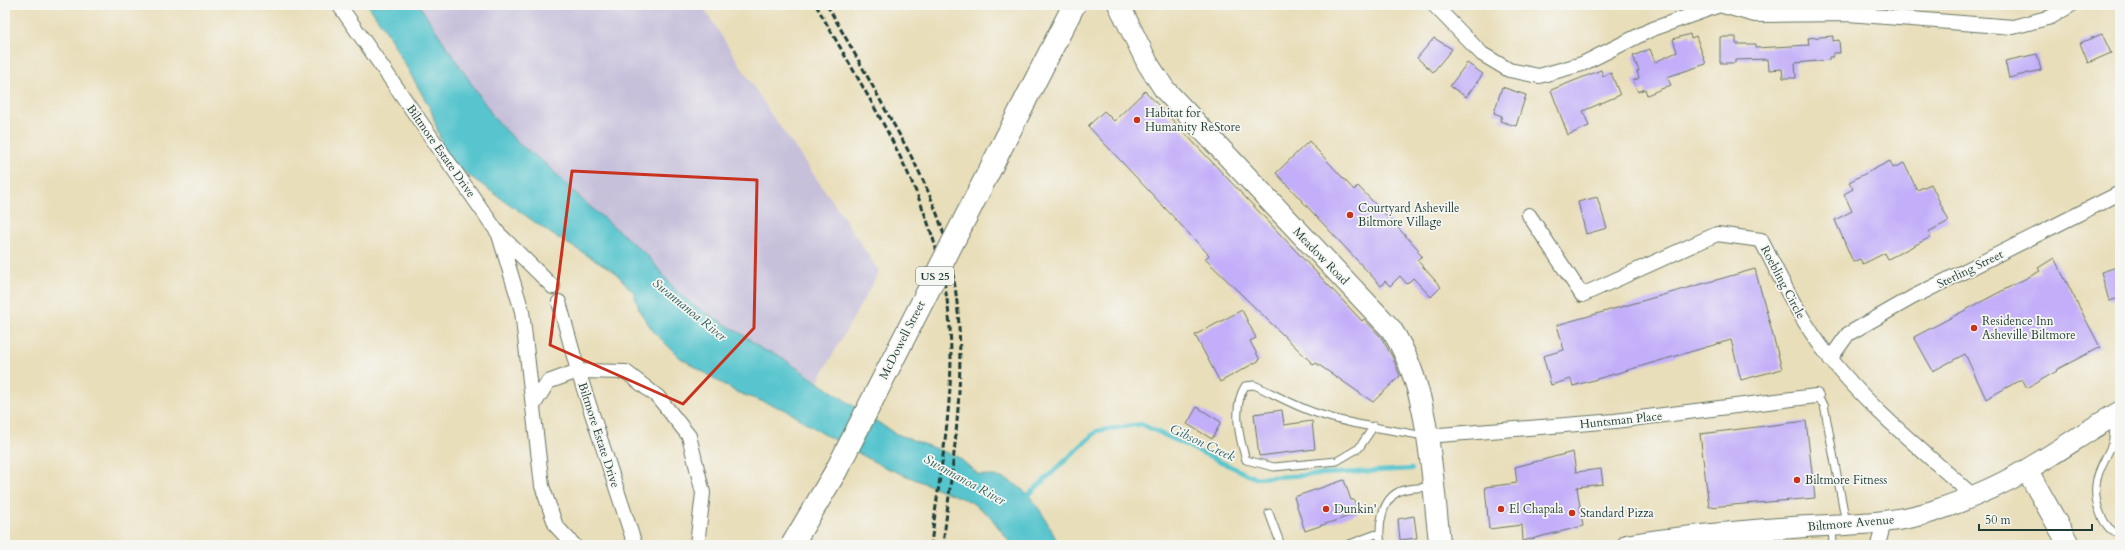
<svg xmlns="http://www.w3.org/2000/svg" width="2125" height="550" font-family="Cardo,serif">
	<rect width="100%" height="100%" fill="#f6f6f2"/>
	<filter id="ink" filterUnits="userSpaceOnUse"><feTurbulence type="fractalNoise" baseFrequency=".025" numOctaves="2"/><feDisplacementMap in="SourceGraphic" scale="8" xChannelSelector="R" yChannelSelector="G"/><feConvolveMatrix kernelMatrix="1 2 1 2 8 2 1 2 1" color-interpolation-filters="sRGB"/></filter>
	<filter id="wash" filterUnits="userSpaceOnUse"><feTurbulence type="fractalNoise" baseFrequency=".012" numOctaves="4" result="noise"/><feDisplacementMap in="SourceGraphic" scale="16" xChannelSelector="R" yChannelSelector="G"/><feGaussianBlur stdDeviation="0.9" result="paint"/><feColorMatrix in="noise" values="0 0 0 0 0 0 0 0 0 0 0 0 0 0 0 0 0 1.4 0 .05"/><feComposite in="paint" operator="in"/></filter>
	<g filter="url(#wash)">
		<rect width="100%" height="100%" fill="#e9deba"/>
		<path fill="#c6c0da" d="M 419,5 L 702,5 L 771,114 L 845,219 L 879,272 L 818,381 L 776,354 L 763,350 L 745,336 L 695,306 L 676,291 L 647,255 L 588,205 L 546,164 L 519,144 L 495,119 Z"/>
		<path fill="#58c5ce" stroke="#3c8181" d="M 368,5 L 419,5 L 495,119 L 519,144 L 546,164 L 588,205 L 647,255 L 676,291 L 695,306 L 745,336 L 763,350 L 776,354 L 894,433 L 958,457 L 979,475 C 1025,474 1041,510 1059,545 L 1012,545 L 989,515 L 971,502 L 882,466 L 822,433 L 786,410 L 736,392 L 679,357 L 654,332 L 640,312 L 634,293 L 614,271 L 553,235 L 447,160 L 431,110 L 386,31 Z"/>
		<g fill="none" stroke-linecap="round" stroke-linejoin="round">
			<path stroke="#58c5ce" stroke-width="4.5" d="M 1025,498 L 1097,431 L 1141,424 L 1255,478 L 1412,469"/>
		</g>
		<g id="blocks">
			<path fill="#c2aef9" d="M 1690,34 L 1691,38 L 1696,36 L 1706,64 L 1667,77 L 1671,85 L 1647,95 L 1645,89 L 1638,92 L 1633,81 L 1639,78 L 1637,71 L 1639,71 L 1633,56 L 1650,49 L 1655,62 L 1677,52 L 1673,39 Z
				M 2102,34 L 2111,53 L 2088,63 L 2080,43 Z
				M 1833,36 L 1833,41 L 1839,40 L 1840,53 L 1833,53 L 1833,57 L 1829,57 L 1829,60 L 1795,63 L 1796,78 L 1783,78 L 1782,69 L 1769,70 L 1768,59 L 1735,60 L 1735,63 L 1720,63 L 1720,37 L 1736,37 L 1736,44 L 1756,44 L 1756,48 L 1809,45 L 1808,38 Z
				M 1434,38 L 1452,49 L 1433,72 L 1417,58 Z
				M 2037,54 L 2041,70 L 2009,78 L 2005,61 Z
				M 1467,63 L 1483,74 L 1466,97 L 1450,86 Z
				M 1601,70 L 1603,76 L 1611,73 L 1620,95 L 1583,111 L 1589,126 L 1568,135 L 1551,90 Z
				M 1502,87 L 1526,95 L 1516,126 L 1500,121 L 1502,116 L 1494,113 Z
				M 1145,91 L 1362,321 L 1364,319 L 1381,337 L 1393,358 L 1400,376 L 1373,402 L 1316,363 L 1314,365 L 1205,259 L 1209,255 L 1088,126 L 1104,111 L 1114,121 Z
				M 1309,141 L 1354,190 L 1358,186 L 1419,250 L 1417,251 L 1422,256 L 1417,260 L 1441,287 L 1431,297 L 1413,278 L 1407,284 L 1400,276 L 1390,286 L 1385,281 L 1381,286 L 1276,173 Z
				M 1890,161 L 1893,168 L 1904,163 L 1917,190 L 1931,184 L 1949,221 L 1928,232 L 1931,237 L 1888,259 L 1885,253 L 1863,264 L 1860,259 L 1853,262 L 1835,220 L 1852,211 L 1844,194 L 1853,189 L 1849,182 Z
				M 1597,197 L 1607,228 L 1586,234 L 1578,202 Z
				M 2054,258 L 2100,347 L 2056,370 L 2057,371 L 2027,388 L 2022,379 L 1986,399 L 1965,354 L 1933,371 L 1914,337 L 2040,271 L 2038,268 Z
				M 2120,266 L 2120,298 L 2109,301 L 2101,272 Z
				M 1755,269 L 1782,369 L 1741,380 L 1731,340 L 1573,386 L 1571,379 L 1551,385 L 1543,356 L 1564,350 L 1557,325 Z
				M 1242,310 L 1256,338 L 1250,341 L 1260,360 L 1220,382 L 1195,335 Z
				M 1197,407 L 1221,422 L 1212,439 L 1187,424 Z
				M 1282,410 L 1284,425 L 1312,421 L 1315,449 L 1259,456 L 1254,414 Z
				M 1806,421 L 1815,498 L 1709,507 L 1700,434 Z
				M 1573,452 L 1576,472 L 1601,469 L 1603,484 L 1577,487 L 1583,526 L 1523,541 L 1522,525 L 1489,529 L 1485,487 L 1517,483 L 1515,467 Z
				M 1344,480 L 1351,500 L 1354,500 L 1358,513 L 1305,531 L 1294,497 Z
				M 1414,516 L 1417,538 L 1400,540 L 1398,519 Z"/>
		</g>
	</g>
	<g filter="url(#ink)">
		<use href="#blocks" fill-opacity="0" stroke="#667563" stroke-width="1"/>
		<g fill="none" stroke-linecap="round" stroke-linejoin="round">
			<g stroke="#667563" stroke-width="9">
				<path id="lane" d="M 1816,396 L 1824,405 L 1846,523
					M 2114,419 C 2114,427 2114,436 2112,444 C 2107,457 2097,470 2096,485 C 2094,502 2102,529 2120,535
					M 1374,426 L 1359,448 L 1337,461 L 1274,467 L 1246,460 C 1239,437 1232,407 1245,386 L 1254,385 C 1274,394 1293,405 1313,412 C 1349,425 1388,429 1424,436
					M 1269,513 L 1281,545
					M 1832,527 L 1833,545
					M 1347,545 L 1379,533
					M 1381,545 C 1378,528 1381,501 1398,492 C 1406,487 1423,488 1432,487"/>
			</g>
			<g stroke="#667563" stroke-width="16">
				<path id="street" d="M 339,5 L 498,233 L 553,287
					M 1434,5 L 1482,54 L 1509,70 L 1539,76 L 1582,64 L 1650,30 L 1720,5
					M 1719,5 L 1755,15 L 1848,14 L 2013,27 L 2051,17 L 2071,5
					M 1529,215 L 1582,295 L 1717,234 L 1761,240 C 1782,281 1801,322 1830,358 C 1871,410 1925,452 1973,496
					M 499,235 L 522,311 L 542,486 L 556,526 L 574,545
					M 559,302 L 578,371 L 635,545
					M 1830,359 L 1848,334 L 1913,297 L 2120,193
					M 533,406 L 548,382 L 578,371 L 626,372 L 658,397 L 689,436 L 703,493 L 697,545
					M 1427,436 L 1615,421 L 1816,396
					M 1878,545 L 1884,522"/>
			</g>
			<g stroke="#667563" stroke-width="23">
				<path id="secondary" d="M 1119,5 L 1148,64 L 1165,90 L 1391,329 C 1431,389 1431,475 1440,545
					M 2027,470 L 2069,545
					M 1628,545 C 1685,536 1742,531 1799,527 C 1843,524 1889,525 1931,512 C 1964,501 1998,487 2028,469 C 2059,451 2088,430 2120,412"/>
			</g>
			<use href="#lane" stroke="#fff" stroke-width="7"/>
			<use href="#street" stroke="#fff" stroke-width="14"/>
			<use href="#secondary" stroke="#fff" stroke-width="21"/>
			<path stroke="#1f3d34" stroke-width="3" stroke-dasharray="6 3" stroke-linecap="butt" d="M 816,5 C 874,109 942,207 950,328 C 955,399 939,475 931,545
				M 827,5 C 847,40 867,75 886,111 C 909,151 933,194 945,239 C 973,340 955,443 943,545"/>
			<g stroke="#667563" stroke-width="24" stroke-linecap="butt">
				<path id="primary-bridge" d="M 792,545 L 836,471 L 1074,5"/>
			</g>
			<use href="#primary-bridge" stroke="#fff" stroke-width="22"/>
		</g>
	</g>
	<path fill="none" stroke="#c8321e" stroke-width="3" stroke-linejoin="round" d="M 572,171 L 757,180 L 754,328 L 683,404 L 550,345 Z"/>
	<g fill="#c8321e" stroke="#f6f6f2" stroke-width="1.5">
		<circle cx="1137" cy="120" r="4"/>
		<circle cx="1350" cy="215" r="4"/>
		<circle cx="1974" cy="328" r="4"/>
		<circle cx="1797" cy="480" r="4"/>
		<circle cx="1326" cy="509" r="4"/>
		<circle cx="1501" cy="509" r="4"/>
		<circle cx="1572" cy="513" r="4"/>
	</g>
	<g text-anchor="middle" stroke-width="3.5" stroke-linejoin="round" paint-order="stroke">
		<rect fill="#f6f6f2" stroke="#60746d" stroke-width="1" x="916" y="267" width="38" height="18" rx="3"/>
		<g font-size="11" font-weight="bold" fill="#1f3d34">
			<text x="935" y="280">US 25</text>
		</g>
		<g font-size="12" fill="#1f3d34" stroke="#f6f6f2" text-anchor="start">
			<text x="1145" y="117">Habitat for<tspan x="1145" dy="14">Humanity ReStore</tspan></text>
			<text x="1358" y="212">Courtyard Asheville<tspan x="1358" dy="14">Biltmore Village</tspan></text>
			<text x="1982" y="325">Residence Inn<tspan x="1982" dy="14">Asheville Biltmore</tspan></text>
			<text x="1805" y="484">Biltmore Fitness</text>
			<text x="1334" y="513">Dunkin'</text>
			<text x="1509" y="513">El Chapala</text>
			<text x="1580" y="517">Standard Pizza</text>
		</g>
		<g font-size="12" fill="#1f3d34" stroke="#f6f6f2">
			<text transform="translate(441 151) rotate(55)" y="4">Biltmore Estate Drive</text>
			<text transform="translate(1321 256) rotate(46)" y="4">Meadow Road</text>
			<text transform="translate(1970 269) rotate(-26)" y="4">Sterling Street</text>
			<text transform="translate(1783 282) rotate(62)" y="4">Roebling Circle</text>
			<text transform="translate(902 340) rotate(-63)" y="4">McDowell Street</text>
			<text transform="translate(1621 420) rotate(-6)" y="4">Huntsman Place</text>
			<text transform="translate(599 435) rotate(72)" y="4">Biltmore Estate Drive</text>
			<text transform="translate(1851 523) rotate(-5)" y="4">Biltmore Avenue</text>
		</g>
		<g font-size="13" font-style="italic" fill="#2d5f5a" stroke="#f6f6f2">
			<text transform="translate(690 309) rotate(39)" y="5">Swannanoa River</text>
			<text transform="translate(1203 442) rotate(25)" y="5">Gibson Creek</text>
			<text transform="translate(965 479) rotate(29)" y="5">Swannanoa River</text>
		</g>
	</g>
	<rect width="2125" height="550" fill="none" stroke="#f6f6f2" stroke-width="20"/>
	<path d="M1979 524v6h113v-6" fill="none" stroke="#1f3d34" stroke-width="2"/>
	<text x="1985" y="524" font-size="12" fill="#1f3d34" stroke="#f6f6f2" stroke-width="3" paint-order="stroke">50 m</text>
</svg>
